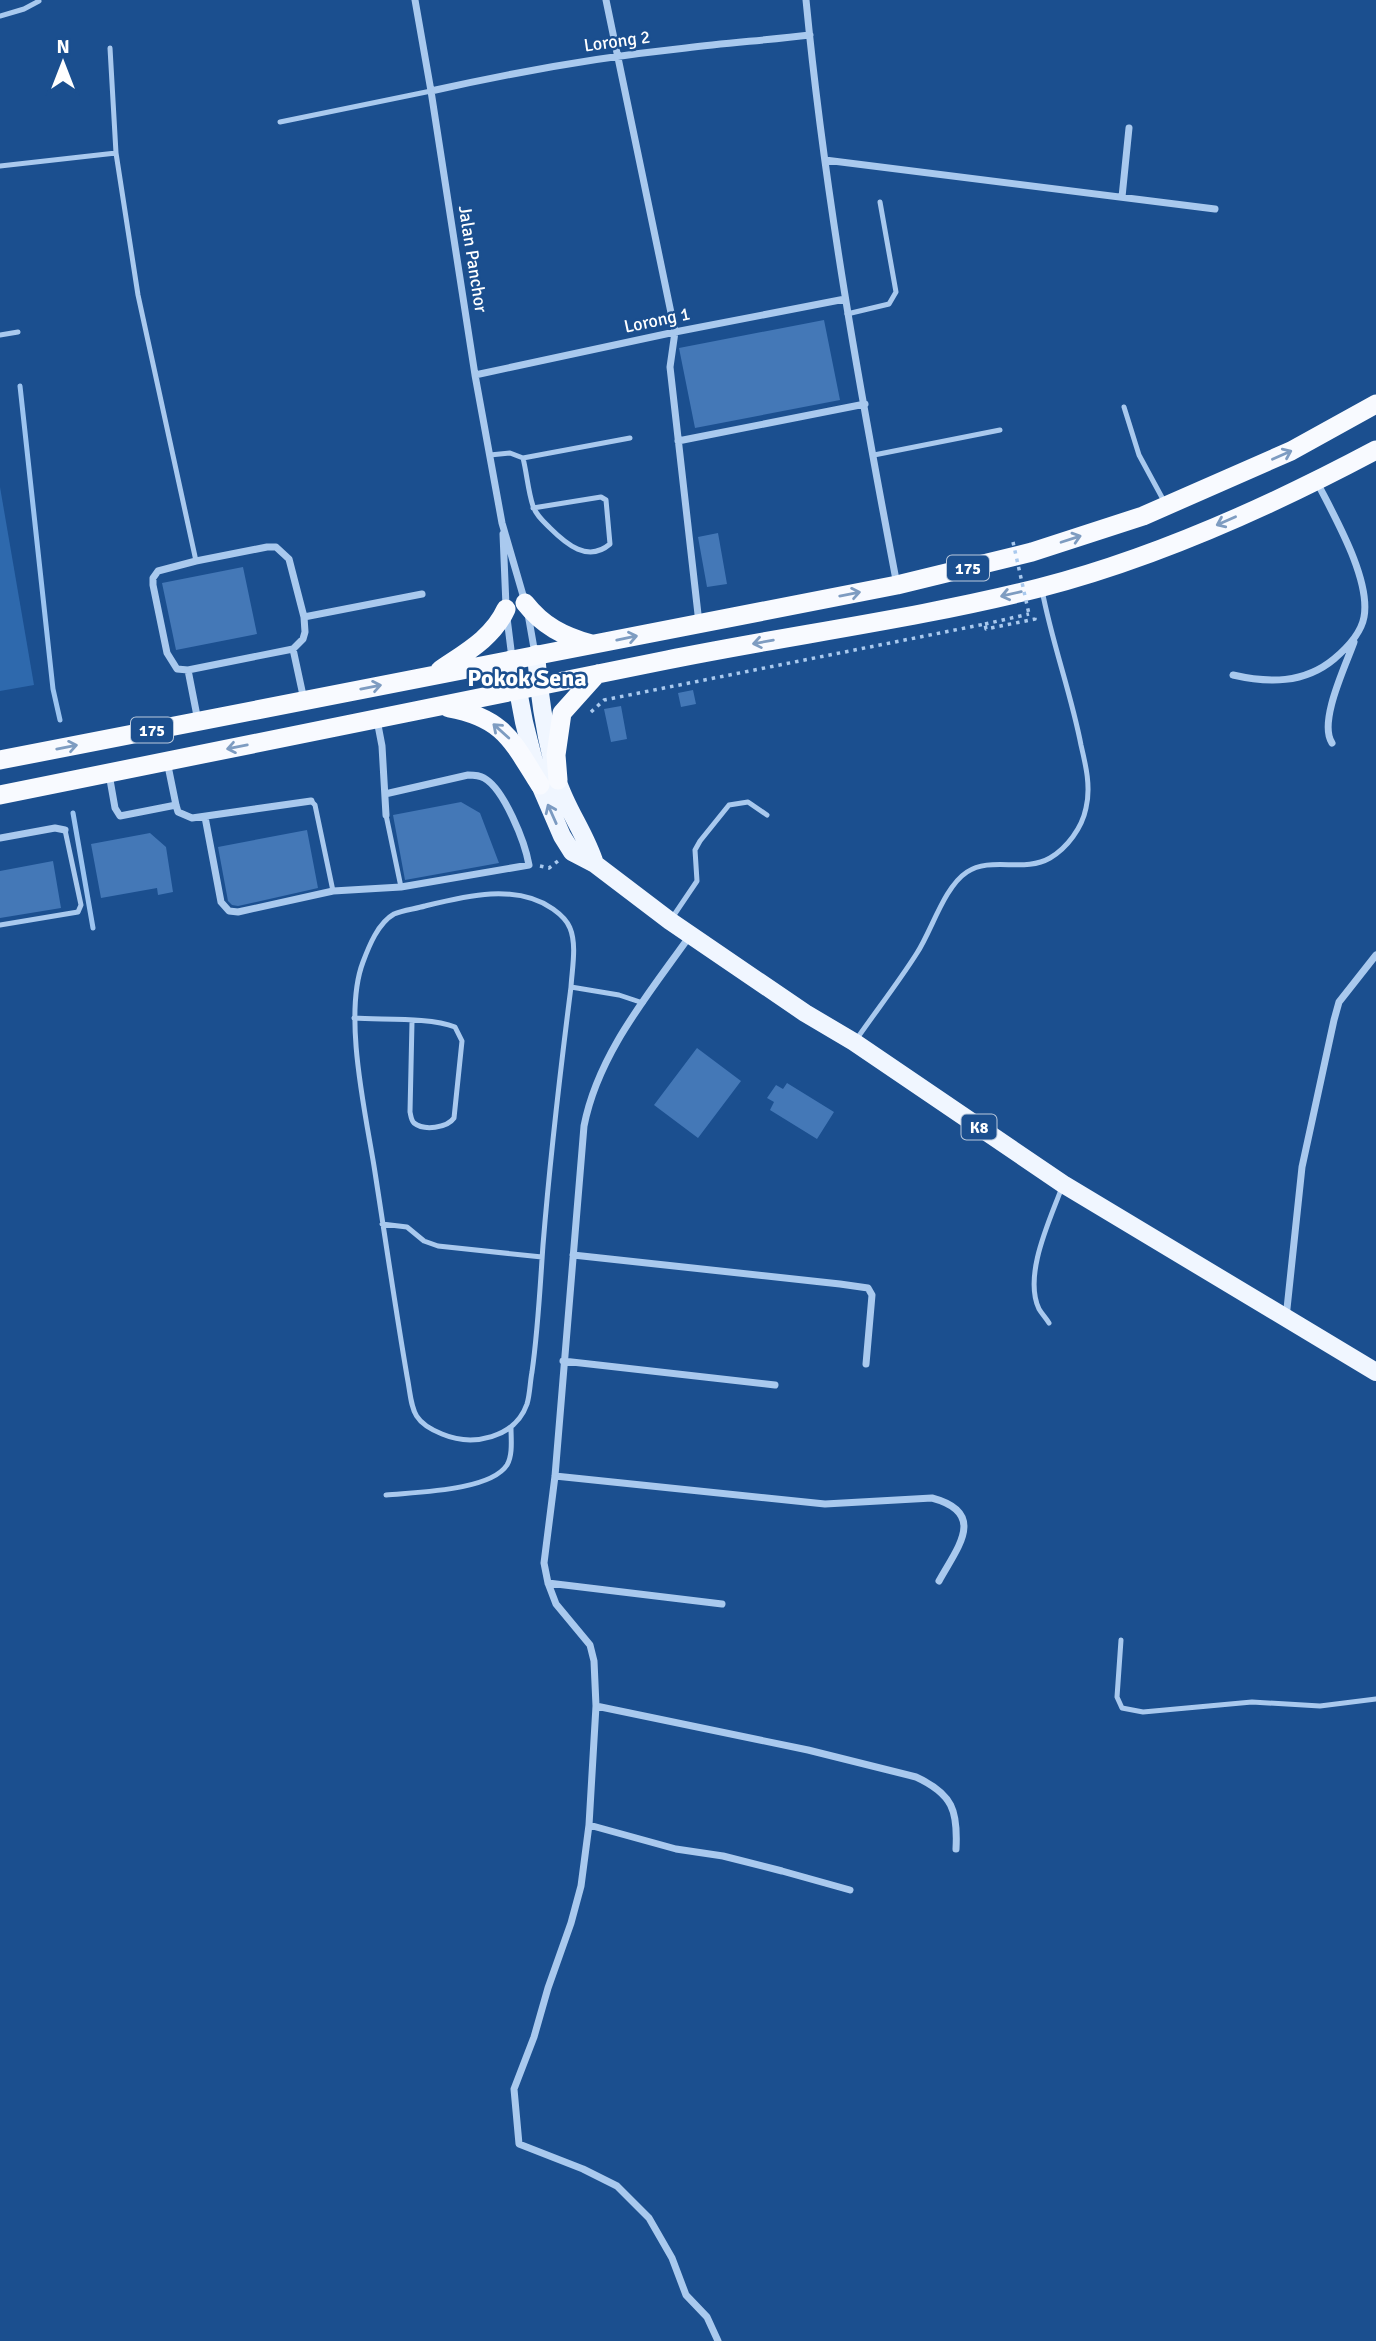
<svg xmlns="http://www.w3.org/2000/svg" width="1376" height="2341" font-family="Signika,sans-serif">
	<rect width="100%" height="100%" fill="#1b4f8f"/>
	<path fill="#2e69ad" d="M 0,487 L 34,685 L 0,691 Z"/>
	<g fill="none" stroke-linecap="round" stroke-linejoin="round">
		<path stroke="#9cc4f0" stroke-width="5" d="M 20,386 L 53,689 L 60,720
			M 73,813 L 93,928"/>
	</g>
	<path fill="#4478b7" d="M 824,320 L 840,400 L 695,428 L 679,348 Z
		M 718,533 L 727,584 L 707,587 L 698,537 Z
		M 243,567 L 257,634 L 176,650 L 162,583 Z
		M 693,690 L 696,704 L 681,707 L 678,693 Z
		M 621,706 L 627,739 L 611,742 L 604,709 Z
		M 461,802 L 480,813 L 499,863 L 405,880 L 393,815 Z
		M 307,830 L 318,888 L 238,906 L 232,905 L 228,901 L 218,847 Z
		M 150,833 L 166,847 L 173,892 L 158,895 L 157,888 L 101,898 L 91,844 Z
		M 53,861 L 61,908 L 0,918 L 0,871 Z
		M 697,1048 L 741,1081 L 698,1138 L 654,1105 Z
		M 787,1083 L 834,1112 L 817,1139 L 770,1110 L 774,1102 L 767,1098 L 776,1085 L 783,1089 Z"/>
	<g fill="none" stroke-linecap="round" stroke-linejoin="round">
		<path stroke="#a9c9ee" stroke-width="3.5" stroke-dasharray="3.5 5" stroke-linecap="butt" d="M 985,624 L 1029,614
			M 591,712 L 604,700 L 985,624 L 986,629 L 1035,619 L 1035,616
			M 540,866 L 549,868 L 558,861"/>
		<path stroke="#a9c9ee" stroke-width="5" d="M 0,16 L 24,9 L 39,1
			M 110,48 L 116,153 L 138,295 L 196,561
			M 280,122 L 431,91
			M 0,166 L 116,153
			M 847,314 L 889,304 L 896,292 L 880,202
			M 0,335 L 18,332
			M 1124,407 L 1139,455 L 1165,503
			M 490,455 L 510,453 L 523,458 C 527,474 528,491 533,506 C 536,515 543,521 550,528 C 566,544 588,563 610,544 L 606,500 L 601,497 L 533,508
			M 874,455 L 1000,430
			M 523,458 L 630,438
			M 311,801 L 315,805 L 333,891
			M 386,815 L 401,887
			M 672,918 L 697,881 L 695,850 L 700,841 L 729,805 L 748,802 L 767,815
			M 0,925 L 78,912 L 81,905 L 65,830
			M 571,987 C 572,969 577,945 570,928 C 567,920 560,914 553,909 C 516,883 465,896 425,906 C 415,909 403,910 394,914 C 378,923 369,946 363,962 C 343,1014 365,1111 374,1166 C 385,1236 395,1306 407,1376 C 413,1407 409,1421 442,1434 C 473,1447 515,1438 527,1404 C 530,1394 530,1382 532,1372 C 538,1330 540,1288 543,1245 C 550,1159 560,1073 571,987 L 619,995 L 643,1003
			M 354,1018 C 382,1020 430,1017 455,1027 L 462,1041 L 454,1118 C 447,1128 424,1131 414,1123 C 411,1120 411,1116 410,1112 L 412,1022
			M 856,1040 C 876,1011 898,983 917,953 C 932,930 944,887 967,872 C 991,856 1024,873 1050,858 C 1067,848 1082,828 1086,808 C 1091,787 1086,766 1081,745 C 1071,693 1052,643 1042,590
			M 382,1224 L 407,1227 L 424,1241 L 438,1246 L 542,1257
			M 1049,1323 C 1046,1318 1042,1314 1039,1309 C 1023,1275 1050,1220 1062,1187
			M 386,1495 C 416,1492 490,1491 507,1465 C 513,1455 511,1439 511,1428
			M 1121,1640 L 1117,1697 L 1122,1708 L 1143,1712 L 1252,1702 L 1320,1706 L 1376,1699"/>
		<path stroke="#a9c9ee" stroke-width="7" d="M 415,0 L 431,91 L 475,375 L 502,523 L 525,602
			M 606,0 L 675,332 L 670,367 L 699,623
			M 806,0 C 825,197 860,391 897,585
			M 431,91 C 515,72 600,57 686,48 C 727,43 768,40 810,35
			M 825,160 L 1215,209
			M 1122,197 L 1129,128
			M 475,375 L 675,332 L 845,299
			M 678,441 L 865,404
			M 503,534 L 506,606
			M 267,547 L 276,547 L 289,559 L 304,617 L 305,632 L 303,639 L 293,649 L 188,670 L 177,669 L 167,653 L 153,585 L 153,578 L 158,571 L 196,561 Z
			M 528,614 L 535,654
			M 304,617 L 422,594
			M 507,618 L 512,658
			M 293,649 L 304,700
			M 188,670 L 198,721
			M 1233,675 C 1268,683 1304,684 1334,659 C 1347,648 1361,634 1364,617 C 1371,579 1334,516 1317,482
			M 377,720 L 382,746 L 386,815
			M 1332,743 C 1318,722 1346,665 1354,642
			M 167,761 L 176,805 L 178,812 L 192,818 L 311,801
			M 109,774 L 115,808 L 120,816 L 176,805
			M 205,817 L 221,902 L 229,911 L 238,912 L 333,891 L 401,887 L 529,865 C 525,842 504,789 484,778 C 479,775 474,775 468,775 L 385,794
			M 0,838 L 55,828 L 65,830
			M 689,937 C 648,995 598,1054 584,1126 L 555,1476 L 544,1563 L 548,1583 L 556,1604 L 590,1645 L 594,1661 L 596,1706 L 589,1825 L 581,1886 L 571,1923 L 548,1988 L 534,2037 L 514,2089 L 519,2144 L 583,2169 L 617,2186 L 649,2218 L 672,2258 L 686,2295 L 707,2317 L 718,2341
			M 573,1255 L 840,1284 L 868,1288 L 872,1295 L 866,1364
			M 1286,1318 L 1302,1167 L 1334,1020 L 1339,1002 L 1376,955
			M 563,1361 L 775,1385
			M 555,1476 L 825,1504 L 932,1498 C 988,1513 957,1548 939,1581
			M 548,1583 L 722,1604
			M 596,1706 L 808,1750 L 916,1777 C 953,1794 958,1811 956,1849
			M 589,1825 L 676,1849 L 723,1856 L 782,1871 L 850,1890"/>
		<path stroke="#f0f6ff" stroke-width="18" d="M 536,654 C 539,696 546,739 557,779 C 566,809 586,834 595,864
			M 512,659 L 524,722 L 540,785 L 562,836 L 572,852 L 595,864 L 670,921 L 805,1013 L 854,1042 L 1063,1184 L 1376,1372"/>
		<path stroke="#f8faff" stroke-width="19" d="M 525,603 C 543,626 563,636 591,644
			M 440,670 C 465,653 493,638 506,609
			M 449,708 C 504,718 512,741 540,785
			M 0,760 L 897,585 L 1032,552 L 1143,516 L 1291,451 L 1376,404
			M 558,780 L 556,755 L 562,713 L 597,674
			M 0,795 C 222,750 444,705 667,660 C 790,635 916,619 1039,588 C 1156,558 1269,507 1376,450"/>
		<path stroke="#a9c9ee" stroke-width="3.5" stroke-dasharray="3.5 5" stroke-linecap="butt" d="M 1013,542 L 1029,614"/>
	</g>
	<defs><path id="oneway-shaft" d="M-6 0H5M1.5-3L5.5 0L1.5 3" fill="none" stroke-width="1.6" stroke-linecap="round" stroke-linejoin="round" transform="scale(1.75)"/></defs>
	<g stroke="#7e9cc1">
		<use href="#oneway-shaft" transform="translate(1282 455) rotate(-24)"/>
		<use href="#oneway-shaft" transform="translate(1226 521) rotate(156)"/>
		<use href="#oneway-shaft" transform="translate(1071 539) rotate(-18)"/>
		<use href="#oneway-shaft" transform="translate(850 594) rotate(-11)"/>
		<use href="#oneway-shaft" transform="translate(1011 594) rotate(167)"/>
		<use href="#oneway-shaft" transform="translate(627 638) rotate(-12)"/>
		<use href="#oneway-shaft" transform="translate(763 642) rotate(170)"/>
		<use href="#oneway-shaft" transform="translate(371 687) rotate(-11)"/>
		<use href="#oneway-shaft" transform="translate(501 731) rotate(-138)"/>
		<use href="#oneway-shaft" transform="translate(67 747) rotate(-11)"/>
		<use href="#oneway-shaft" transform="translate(237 747) rotate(169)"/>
	</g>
	<use stroke="#7b9ac1" href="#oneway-shaft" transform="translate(552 814) rotate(-114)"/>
	<g text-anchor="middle" stroke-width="5" stroke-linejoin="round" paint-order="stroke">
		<g fill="#1b4f8f" stroke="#bbcadd" stroke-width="2">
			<rect x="947" y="555.5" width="42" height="25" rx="5"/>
			<rect x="131" y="717.5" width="42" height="25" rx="5"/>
			<rect x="961.5" y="1114.5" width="35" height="25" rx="5"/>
		</g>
		<g font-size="16" font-weight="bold" fill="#fff">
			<text x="968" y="574">175</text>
			<text x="152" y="736">175</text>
			<text x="979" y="1133">K8</text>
		</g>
		<g font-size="18" fill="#fff" stroke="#1b4f8f">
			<text transform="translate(617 41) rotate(-8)" y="6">Lorong 2</text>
			<text transform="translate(473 259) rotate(81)" y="6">Jalan Panchor</text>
			<text transform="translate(657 320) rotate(-12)" y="6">Lorong 1</text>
		</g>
		<g font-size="24" font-weight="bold" fill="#fff" stroke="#1b4f8f">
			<text x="527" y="686">Pokok Sena</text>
		</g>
	</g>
	<g transform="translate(63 63)" stroke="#1b4f8f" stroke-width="5" paint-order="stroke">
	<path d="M0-5L12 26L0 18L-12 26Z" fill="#ffffff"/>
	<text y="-10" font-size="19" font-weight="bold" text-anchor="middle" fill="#ffffff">N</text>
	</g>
</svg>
